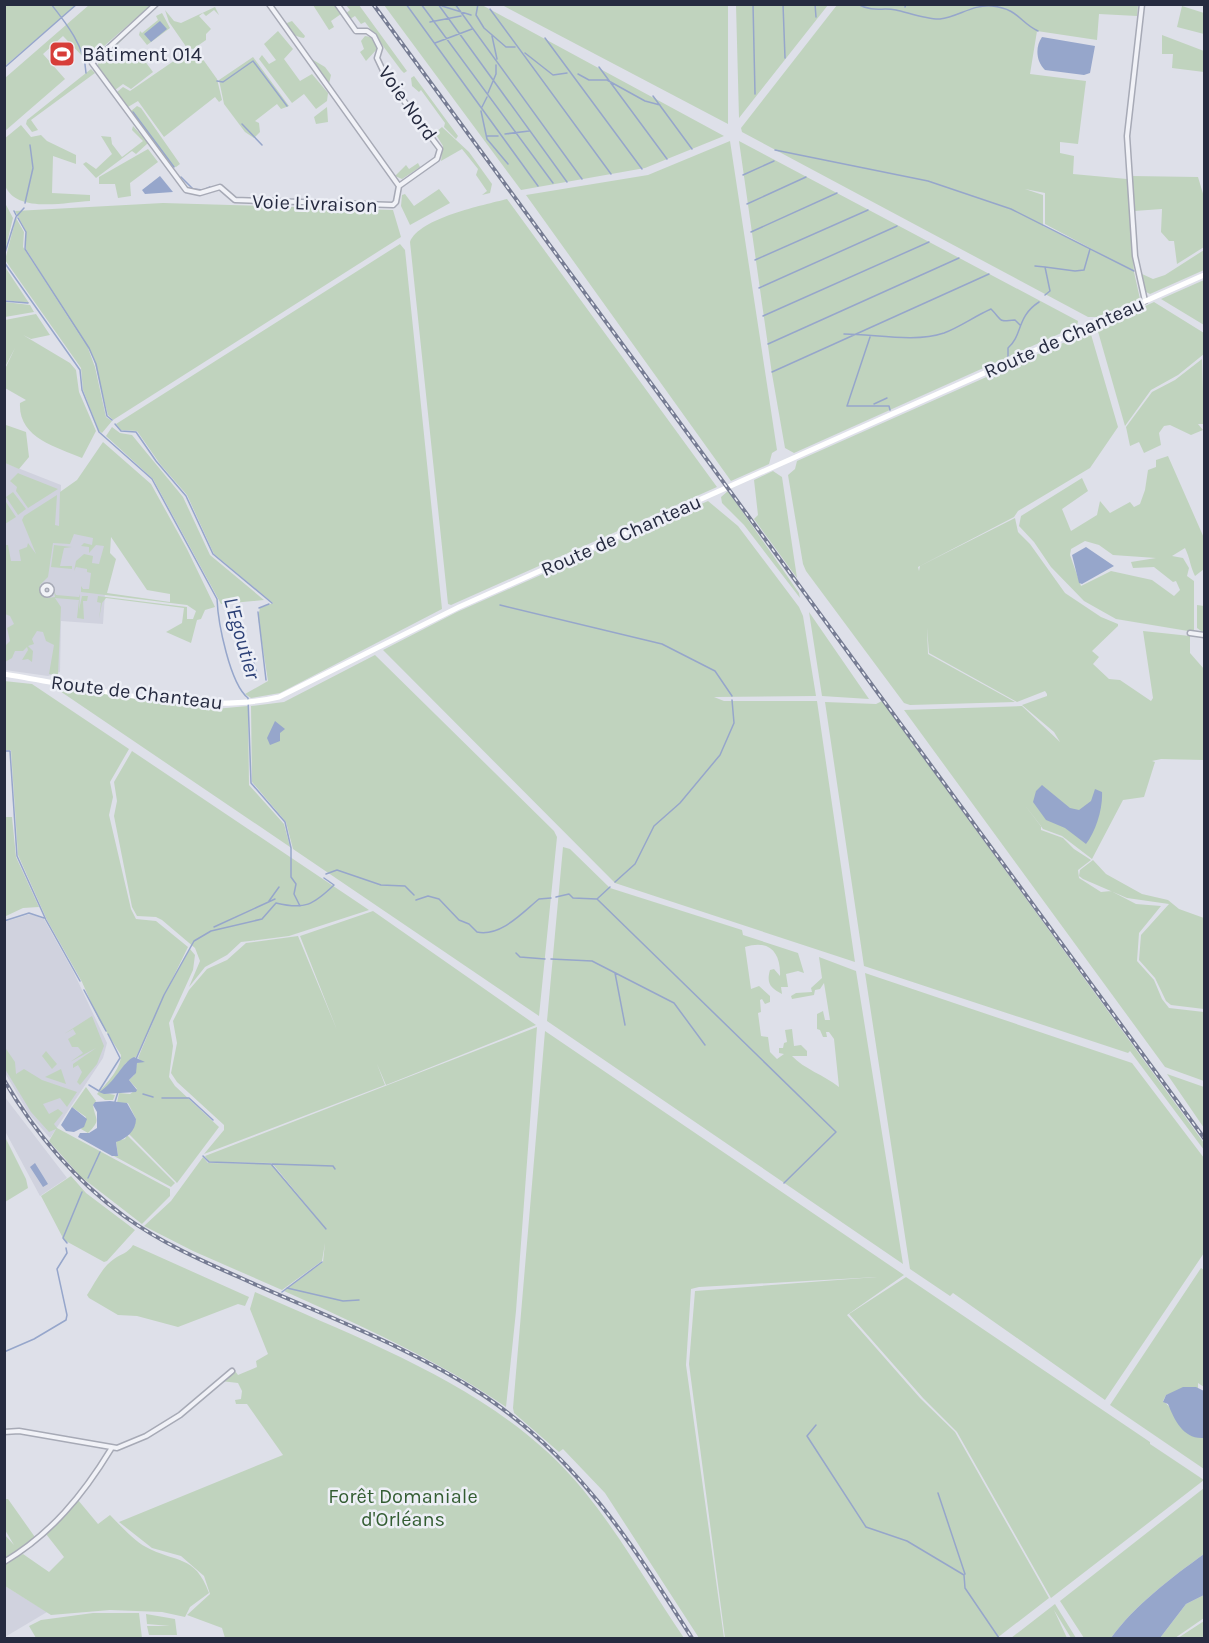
<svg xmlns="http://www.w3.org/2000/svg" width="1209" height="1643" font-family="Karla,sans-serif">
	<rect width="100%" height="100%" fill="#dee0e9"/>
	<path fill="#d0d2de" d="M 5,463 L 61,485 L 60,527 L 109,533 L 103,624 L 61,621 L 60,672 L 48,676 L 5,670 Z
		M 30,914 L 44,919 L 73,971 L 107,1043 L 103,1058 L 50,1138 L 29,1114 L 5,1073 L 4,922 Z
		M 4,1096 L 67,1178 L 40,1196 L 5,1131 Z
		M 5,1586 L 47,1612 L 5,1637 Z"/>
	<path fill="#c0d3be" fill-rule="evenodd" d="M 5,4 L 76,4 L 76,5 L 5,66 Z
		M 89,5 L 151,5 L 87,61 L 63,36 L 43,54 L 65,79 L 5,131 L 5,78 Z
		M 313,5 L 334,5 L 341,14 L 331,21 L 334,27 L 329,30 Z
		M 346,5 L 359,5 L 407,71 L 404,73 L 401,70 L 365,22 L 361,24 L 355,16 L 350,19 L 345,14 L 350,10 Z
		M 384,5 L 482,5 L 724,136 L 645,168 L 521,190 Z
		M 502,5 L 728,5 L 728,124 Z
		M 736,5 L 828,5 L 739,118 Z
		M 837,5 L 1138,5 L 1137,16 L 1099,14 L 1097,40 L 1037,31 L 1030,74 L 1086,81 L 1078,144 L 1060,142 L 1060,153 L 1074,156 L 1073,174 L 1127,179 L 1134,272 L 1140,299 L 1097,317 L 1088,317 L 742,132 L 741,128 ZM 1025,189 L 1045,193 L 1045,224 L 1107,257 L 1043,226 L 1043,195 Z
		M 1182,6 L 1204,13 L 1204,34 L 1177,27 Z
		M 215,7 L 219,15 L 214,10 L 206,16 L 203,13 L 199,16 L 211,29 L 206,34 L 206,40 L 193,49 L 187,48 L 169,22 L 165,10 L 174,21 L 181,23 Z
		M 162,13 L 170,28 L 147,45 L 139,35 L 140,31 L 142,33 L 158,20 L 156,16 Z
		M 292,21 L 305,36 L 304,38 C 296,37 287,32 287,23 Z
		M 132,30 L 111,51 C 121,61 127,61 138,52 L 153,72 L 131,89 L 123,84 L 115,90 L 98,66 L 98,59 Z
		M 278,31 L 293,49 L 284,59 L 300,81 L 312,74 L 328,93 L 327,101 L 316,109 L 304,94 L 292,103 L 259,59 L 262,55 L 269,64 L 276,60 L 264,44 Z
		M 1162,35 L 1204,51 L 1204,72 L 1172,68 L 1173,54 L 1162,54 Z
		M 365,36 L 371,37 L 378,48 L 366,61 L 360,52 L 364,49 L 361,41 Z
		M 63,41 L 75,55 L 62,67 L 50,53 Z
		M 197,51 L 217,79 L 222,100 L 219,102 L 215,97 L 164,137 L 138,101 L 128,107 L 117,92 L 123,87 L 130,91 L 184,54 Z
		M 253,57 L 289,106 L 281,109 L 277,104 L 255,121 L 259,123 L 260,132 L 254,138 L 245,132 L 224,104 L 219,80 Z
		M 310,58 L 325,67 L 331,75 L 329,84 Z
		M 91,69 L 95,73 L 31,120 L 38,130 L 32,132 L 26,124 L 27,120 Z
		M 414,76 L 458,136 L 456,139 L 444,127 L 445,123 L 421,90 L 419,92 L 412,86 L 411,78 Z
		M 137,106 L 141,108 L 180,164 L 176,167 L 171,166 L 131,111 Z
		M 327,107 L 328,122 L 316,124 L 314,117 Z
		M 21,125 L 31,137 L 41,135 L 47,141 L 76,155 L 76,164 L 53,156 L 52,193 L 90,195 L 90,201 C 66,202 12,215 4,182 C 2,169 4,152 4,139 Z
		M 133,126 L 148,143 L 136,154 L 132,151 L 96,178 L 83,164 L 86,162 L 96,169 L 112,154 L 101,136 L 111,137 L 112,144 L 122,157 L 143,141 L 132,130 Z
		M 442,127 L 469,152 L 492,184 L 490,193 L 482,195 L 487,191 L 476,175 L 478,169 L 462,149 L 441,161 L 443,146 L 435,133 Z
		M 730,141 L 777,450 L 772,453 L 769,464 L 731,481 L 526,195 L 648,175 Z
		M 739,141 L 1078,321 L 1077,326 L 794,453 L 785,448 L 772,374 Z
		M 148,149 L 158,162 L 130,183 L 131,196 L 118,198 L 115,184 L 99,184 L 99,177 Z
		M 418,163 L 420,167 L 402,179 L 395,176 L 406,165 L 409,169 Z
		M 1132,176 L 1198,177 L 1204,197 L 1204,247 L 1177,264 L 1174,241 L 1169,241 L 1161,232 L 1162,209 L 1134,211 Z
		M 439,189 L 450,203 L 410,225 L 401,206 L 402,195 L 405,194 L 414,206 Z
		M 507,199 L 717,487 L 451,605 L 448,604 L 410,242 C 419,218 484,205 507,199 Z
		M 5,203 L 13,218 L 5,251 Z
		M 163,203 L 393,210 L 401,237 L 113,420 L 108,415 L 93,356 L 26,249 L 26,231 L 15,211 Z
		M 16,218 L 24,232 L 23,247 L 88,348 L 95,367 L 106,417 L 112,421 L 102,433 L 99,431 L 83,390 L 81,368 L 5,260 Z
		M 400,244 L 405,250 L 442,609 L 280,693 L 251,698 L 245,694 L 268,681 L 258,617 L 260,608 L 273,603 L 214,554 L 187,495 L 160,464 L 137,431 L 121,430 L 116,424 Z
		M 1204,250 L 1204,270 L 1150,294 L 1146,292 L 1142,274 L 1153,279 L 1165,275 Z
		M 4,267 L 5,267 L 29,303 L 5,300 Z
		M 1204,280 L 1204,325 L 1161,299 Z
		M 5,302 L 30,305 L 34,312 L 5,317 Z
		M 1154,302 L 1204,333 L 1204,354 L 1178,375 L 1151,390 L 1125,426 L 1097,328 Z
		M 36,314 L 50,335 L 31,339 L 23,335 L 70,363 L 76,370 L 79,392 L 96,431 L 82,458 C 56,447 18,438 20,403 L 26,400 L 5,388 L 5,369 L 15,348 L 5,367 L 5,320 Z
		M 1090,331 L 1118,427 L 1090,468 L 1018,511 L 1014,517 L 918,567 L 919,571 L 920,566 L 1015,518 L 1018,532 L 1030,544 L 1065,593 L 1101,617 L 1118,624 L 1118,626 L 1092,651 L 1099,657 L 1093,664 L 1109,679 L 1120,680 L 1151,701 L 1153,698 L 1143,631 L 1190,636 L 1190,653 L 1204,669 L 1204,760 L 1161,759 L 1152,761 L 1155,762 L 1144,797 L 1123,800 L 1092,859 L 1062,836 L 1043,829 L 1024,804 L 1041,826 L 1041,830 L 1063,838 L 1074,849 L 1091,860 L 1078,870 L 1079,878 L 1101,892 L 1111,891 L 1136,904 L 1161,906 L 1139,933 L 1137,961 L 1154,980 L 1162,999 L 1169,1008 L 1204,1012 L 1204,1081 L 1165,1067 L 904,710 L 1022,706 L 1060,742 L 1054,732 L 1022,705 L 1047,696 L 1047,694 L 1045,691 L 1017,702 L 929,653 L 927,628 L 928,654 L 1015,702 L 910,705 L 904,703 L 806,571 L 803,564 L 788,475 L 795,469 L 797,461 Z
		M 1202,359 L 1204,424 L 1198,424 L 1203,430 L 1191,435 L 1170,425 L 1164,426 L 1159,433 L 1161,445 L 1144,453 L 1139,442 L 1130,446 L 1126,427 L 1152,392 L 1175,380 Z
		M 5,418 L 6,425 L 26,432 L 29,457 L 19,469 L 5,463 Z
		M 112,427 L 120,433 L 132,435 L 183,497 L 210,555 L 264,600 L 221,604 L 153,479 L 106,436 Z
		M 103,442 L 151,484 L 187,549 L 215,607 L 205,610 L 201,619 L 197,620 L 191,643 L 166,632 L 182,623 L 184,608 L 106,598 L 102,603 L 99,619 L 101,603 L 97,602 L 98,596 L 187,607 L 187,619 L 193,619 L 196,611 L 187,605 L 81,592 L 81,586 L 83,589 L 89,589 L 91,573 L 87,572 L 87,569 L 76,567 L 74,571 L 76,561 L 84,554 L 93,556 L 92,563 L 99,564 L 104,546 L 96,545 L 89,553 L 89,547 L 81,546 L 84,543 L 92,545 L 93,538 L 74,534 L 70,544 L 53,543 L 48,577 L 40,585 L 41,593 L 48,598 L 55,597 L 54,591 L 56,595 L 79,597 L 80,594 L 79,610 L 82,596 L 88,596 L 87,601 L 83,601 L 84,619 L 77,618 L 79,600 L 55,598 L 61,607 L 58,675 L 49,674 L 54,645 L 46,641 L 43,632 L 37,631 L 32,639 L 34,644 L 28,646 L 33,651 L 32,662 L 28,659 L 22,660 L 28,650 L 27,647 L 23,651 L 15,651 L 12,658 L 5,662 L 5,646 L 10,641 L 7,628 L 14,624 L 10,616 L 5,614 L 5,542 L 5,545 L 8,545 L 11,561 L 21,561 L 19,550 L 27,547 L 28,543 L 36,554 L 22,520 L 24,516 L 57,495 L 55,525 L 59,526 L 60,492 L 77,480 ZM 111,537 L 147,590 L 170,594 L 170,602 L 107,593 L 116,559 L 110,553 Z
		M 1168,456 L 1204,538 L 1204,569 L 1195,576 C 1190,566 1190,558 1185,548 L 1172,556 L 1183,558 L 1189,568 L 1187,576 L 1194,581 L 1194,632 L 1116,619 L 1084,601 L 1051,567 L 1034,542 L 1019,526 L 1021,516 L 1082,478 L 1088,491 L 1062,509 L 1071,531 L 1097,515 L 1100,501 L 1110,513 L 1130,502 L 1134,507 L 1140,504 L 1145,490 L 1148,470 L 1156,467 L 1156,460 ZM 1085,541 L 1099,545 L 1113,555 L 1156,558 L 1131,562 L 1133,568 L 1154,567 L 1173,582 L 1176,581 L 1180,590 L 1174,596 L 1152,580 L 1111,571 L 1081,586 L 1070,555 L 1071,549 Z
		M 773,471 L 782,477 L 797,578 L 754,519 L 758,515 L 754,480 Z
		M 18,473 L 20,474 L 58,489 L 28,508 L 16,491 L 17,487 L 10,481 Z
		M 728,491 L 799,593 L 800,598 L 744,525 L 722,503 L 721,497 Z
		M 13,492 L 26,509 L 18,515 L 6,497 Z
		M 708,501 L 738,526 L 799,607 L 803,616 L 816,696 L 714,697 L 724,701 L 817,701 L 855,962 L 615,883 L 383,650 L 457,612 Z
		M 6,502 L 16,517 L 5,524 L 5,503 Z
		M 54,545 L 72,547 L 64,548 L 60,566 L 72,566 L 72,569 L 51,567 Z
		M 1197,605 L 1204,606 L 1204,633 L 1197,628 Z
		M 809,612 L 869,699 L 822,696 Z
		M 375,655 L 554,831 L 557,837 L 539,1016 L 293,849 L 286,822 L 252,782 L 251,706 L 284,702 Z
		M 4,681 L 32,684 L 129,749 L 110,782 L 113,797 L 109,815 L 131,909 L 136,919 L 156,921 L 188,947 L 164,996 L 190,949 L 195,955 L 193,970 L 169,1023 L 173,1046 L 169,1077 L 175,1086 L 219,1127 L 177,1183 L 129,1134 L 136,1119 L 128,1103 L 117,1103 L 119,1093 L 130,1094 L 137,1089 L 129,1080 L 134,1075 L 137,1063 L 141,1061 L 138,1058 L 155,1017 L 136,1057 L 126,1063 L 109,1086 L 100,1092 L 115,1095 L 113,1100 L 105,1100 L 97,1094 C 106,1084 121,1069 121,1055 L 99,1020 L 82,982 L 47,920 L 18,855 L 11,750 L 5,750 Z
		M 51,685 L 215,709 L 248,706 L 249,785 L 284,824 L 290,847 Z
		M 882,701 L 1204,1143 L 1204,1150 L 1130,1051 L 1128,1053 L 864,966 L 825,702 L 876,704 Z
		M 132,751 L 369,910 L 289,936 L 241,942 L 227,955 L 205,967 L 189,987 L 200,961 L 195,948 L 162,920 L 156,917 L 137,916 L 132,907 L 114,816 L 117,801 L 114,782 Z
		M 4,817 L 12,817 L 16,857 L 39,907 L 23,908 L 6,916 Z
		M 563,847 L 570,849 L 610,888 L 742,930 L 743,935 L 798,953 L 804,973 L 798,971 L 786,974 L 788,987 L 781,987 L 782,994 C 771,988 766,984 770,970 L 774,969 L 780,976 C 781,952 769,939 745,947 L 751,989 L 759,986 L 770,996 L 770,1002 L 765,1004 L 762,999 L 760,1000 L 761,1012 L 758,1013 L 761,1036 L 768,1037 L 770,1052 L 777,1059 L 784,1054 L 779,1053 L 779,1048 L 783,1048 L 784,1043 L 787,1042 L 785,1030 L 792,1029 L 794,1046 L 801,1045 L 807,1051 L 807,1056 L 792,1056 C 804,1069 824,1075 839,1087 L 834,1039 L 829,1032 L 826,1032 L 827,1037 L 823,1037 L 820,1030 L 817,1029 L 817,1014 L 823,1011 L 825,1020 L 830,1020 L 824,983 L 820,989 L 815,990 L 814,995 L 792,999 L 791,996 L 796,993 L 812,992 L 811,988 L 822,978 L 819,957 L 856,971 L 903,1264 L 547,1021 Z
		M 1093,860 L 1106,874 L 1142,894 L 1168,900 L 1179,909 L 1204,918 L 1204,1009 L 1171,1005 L 1166,1001 L 1155,978 L 1139,960 L 1141,935 L 1169,904 L 1127,898 L 1083,879 L 1079,876 L 1080,870 Z
		M 373,911 L 536,1025 L 386,1085 L 377,1064 L 385,1085 L 204,1154 L 224,1130 L 224,1125 L 177,1082 L 171,1073 L 177,1043 L 173,1021 L 189,990 L 207,969 L 227,960 L 246,943 L 298,936 L 337,1030 L 300,936 Z
		M 865,973 L 1132,1063 L 1204,1158 L 1204,1253 L 1105,1400 L 953,1293 L 950,1296 L 910,1269 Z
		M 92,1016 L 104,1046 L 97,1064 L 80,1085 L 77,1082 L 82,1072 L 78,1065 L 73,1068 L 73,1064 L 96,1048 L 70,1062 L 83,1053 L 78,1047 L 72,1047 L 68,1039 L 76,1034 L 73,1029 L 64,1034 Z
		M 537,1027 L 516,1311 L 506,1407 C 437,1359 361,1326 284,1291 L 323,1262 L 325,1243 L 322,1261 L 282,1290 L 193,1251 L 144,1226 L 171,1201 L 203,1157 L 208,1163 L 271,1164 L 327,1230 L 272,1163 L 209,1162 L 205,1156 Z
		M 545,1031 L 904,1275 L 847,1315 L 920,1398 L 955,1432 L 1049,1598 L 997,1638 L 725,1638 L 689,1364 L 695,1291 L 877,1277 L 699,1287 L 691,1289 L 686,1365 L 724,1638 L 699,1638 L 605,1493 L 563,1449 L 559,1452 L 514,1413 L 513,1408 Z
		M 4,1046 L 15,1062 L 16,1074 L 24,1069 L 42,1080 L 77,1092 L 67,1107 L 60,1098 L 43,1104 L 49,1114 L 58,1109 L 63,1113 L 54,1124 L 57,1128 L 170,1189 L 170,1196 L 142,1224 L 80,1176 L 49,1141 L 56,1129 L 49,1132 L 31,1112 L 5,1069 Z
		M 46,1051 L 57,1064 L 52,1069 L 42,1056 Z
		M 61,1069 L 66,1084 L 45,1077 Z
		M 1167,1074 L 1204,1087 L 1204,1128 Z
		M 86,1087 L 96,1101 L 93,1105 C 95,1120 102,1119 88,1133 L 81,1129 L 86,1117 L 72,1107 Z
		M 127,1135 L 175,1183 L 171,1187 L 114,1156 L 118,1156 L 116,1141 L 125,1139 Z
		M 5,1137 L 26,1179 L 28,1188 L 5,1202 Z
		M 71,1176 L 86,1193 L 135,1230 L 107,1261 L 104,1262 L 64,1240 L 41,1196 Z
		M 133,1245 L 249,1297 L 245,1306 L 238,1304 L 178,1327 L 137,1316 L 118,1315 L 89,1298 L 87,1295 C 95,1283 102,1267 114,1259 C 121,1254 128,1253 133,1245 Z
		M 1201,1268 L 1204,1270 L 1204,1387 L 1198,1383 L 1198,1388 L 1166,1395 L 1163,1401 C 1180,1413 1175,1436 1204,1437 L 1204,1469 L 1110,1405 Z
		M 906,1277 L 1150,1442 L 1150,1444 L 1204,1480 L 1051,1598 L 957,1432 L 923,1398 L 849,1314 Z
		M 255,1292 C 368,1343 504,1391 584,1491 C 620,1535 652,1591 684,1638 L 225,1638 L 222,1628 L 187,1615 L 210,1594 L 204,1576 L 181,1556 L 152,1548 L 119,1522 L 283,1455 L 247,1404 L 236,1404 L 235,1400 L 241,1399 L 242,1391 L 238,1383 L 221,1381 L 235,1371 L 238,1375 L 257,1367 L 256,1361 L 268,1354 L 250,1309 Z
		M 1204,1488 L 1204,1554 C 1171,1578 1135,1605 1111,1638 L 1084,1638 L 1060,1601 Z
		M 5,1499 L 8,1499 L 37,1540 L 5,1561 L 4,1534 L 14,1545 L 5,1530 Z
		M 78,1500 L 98,1524 L 110,1515 C 121,1526 133,1540 146,1547 C 175,1563 195,1554 209,1593 L 190,1607 L 185,1617 L 162,1612 L 110,1610 L 51,1615 L 5,1586 L 4,1564 L 23,1554 L 49,1572 L 64,1557 L 46,1534 Z
		M 1204,1595 L 1204,1618 L 1175,1638 L 1160,1638 L 1186,1604 Z
		M 1055,1604 L 1076,1638 L 1071,1638 L 1054,1610 L 1067,1638 L 1011,1638 Z
		M 93,1613 L 139,1613 L 142,1638 L 36,1638 L 29,1626 L 41,1620 Z
		M 146,1614 L 175,1619 L 177,1635 L 149,1635 L 147,1626 L 170,1626 L 147,1624 Z
		M 1204,1621 L 1204,1638 L 1178,1638 Z"/>
	<path fill="#96a6cb" d="M 160,21 L 167,29 L 151,42 L 144,34 Z
		M 1042,37 L 1095,46 L 1090,73 L 1084,75 L 1045,70 C 1036,61 1035,47 1042,37 Z
		M 160,176 L 173,192 L 145,194 L 142,190 Z
		M 1086,547 L 1114,566 L 1082,584 L 1079,583 L 1072,555 Z
		M 253,657 L 259,678 L 254,680 L 248,659 Z
		M 275,721 L 285,729 L 280,733 L 280,741 L 270,745 L 267,738 Z
		M 1042,785 L 1070,808 L 1079,810 L 1091,801 L 1095,789 L 1102,792 C 1103,808 1096,831 1086,844 L 1065,828 L 1046,820 L 1033,802 L 1036,791 Z
		M 134,1057 L 145,1062 L 137,1063 L 136,1073 L 129,1080 L 137,1090 L 136,1092 L 104,1094 L 99,1092 C 115,1083 123,1061 134,1057 Z
		M 110,1101 L 127,1103 L 136,1119 C 136,1131 126,1139 116,1142 L 118,1156 L 112,1156 L 78,1137 L 80,1133 L 89,1133 L 97,1128 L 97,1112 L 93,1105 L 95,1102 Z
		M 72,1107 L 87,1119 L 84,1127 L 74,1132 L 66,1131 L 61,1125 Z
		M 35,1163 L 48,1184 L 43,1187 L 30,1167 Z
		M 1183,1387 L 1196,1387 L 1204,1391 L 1203,1438 C 1183,1439 1174,1419 1168,1404 L 1163,1402 L 1166,1395 Z
		M 1204,1554 L 1204,1595 L 1186,1604 L 1160,1638 L 1111,1638 C 1135,1605 1171,1578 1204,1554 Z"/>
	<g fill="none" stroke-linecap="round" stroke-linejoin="round">
		<path stroke="#96a6cb" stroke-width="1.5" d="M 51,4 C 66,23 85,47 86,73
			M 406,4 L 538,186
			M 421,4 L 553,183
			M 438,4 L 567,182
			M 455,4 L 582,179
			M 478,4 L 476,15 L 484,28 L 506,47 L 515,47
			M 753,4 L 755,94
			M 783,4 L 785,58
			M 815,4 L 816,17
			M 857,4 C 875,13 881,7 896,10 C 906,12 929,20 940,19 C 958,17 973,4 992,6 C 1019,9 1019,22 1038,31
			M 442,6 L 471,15
			M 905,7 L 906,4
			M 490,9 L 611,174
			M 430,22 L 461,16
			M 492,36 L 497,59
			M 545,38 L 642,169
			M 435,43 L 472,29
			M 525,53 L 553,75 L 567,73
			M 599,67 L 667,159
			M 4,68 L 77,4
			M 578,74 L 589,80 L 607,80 L 645,101 L 660,105
			M 217,81 L 223,82 L 253,61 L 287,106
			M 488,93 L 496,74 L 496,65
			M 653,96 L 692,149
			M 482,107 L 487,97
			M 481,111 L 487,139 L 508,164
			M 133,112 L 174,167
			M 242,124 L 262,145
			M 505,134 L 529,131
			M 487,136 L 498,136
			M 775,150 L 928,181 L 1011,209 L 1134,271
			M 743,175 L 774,161
			M 181,177 L 193,189 L 203,190 L 210,187
			M 25,203 L 33,168 L 30,145
			M 747,204 L 806,177
			M 14,211 L 16,215
			M 18,218 L 26,232 L 25,249 L 89,348 L 96,364 L 107,416 L 112,420
			M 751,232 L 837,193
			M 4,256 L 16,217 L 24,208
			M 755,260 L 868,210
			M 4,262 L 80,370 L 82,390 L 99,432 L 152,479 L 217,599 C 218,623 230,684 248,698 L 251,783 L 285,822 L 291,848 L 291,877 L 296,884 L 294,894 L 300,906
			M 1035,266 L 1045,267
			M 759,288 L 897,226
			M 1045,295 L 1050,291 L 1045,267 L 1075,271 L 1084,270 L 1090,249
			M 4,301 L 28,303
			M 763,316 L 929,242
			M 844,334 C 875,334 914,343 944,333 C 960,327 975,316 991,309 C 1003,321 997,322 1015,320 L 1020,325
			M 870,337 L 847,406 L 889,406 L 890,410
			M 768,344 L 959,258
			M 1008,357 L 1008,348 C 1023,335 1016,317 1039,302
			M 772,372 L 989,274
			M 874,404 L 887,398
			M 115,424 L 121,431 L 136,432 L 156,461 L 186,496 L 213,554 L 272,603
			M 500,605 L 662,644 L 715,671 L 732,696
			M 259,608 L 269,604
			M 258,612 L 266,680
			M 4,751 L 10,751 L 17,856 L 46,920 L 80,981
			M 326,874 L 337,870 L 381,885 L 405,886 L 414,895
			M 615,882 L 635,864 L 654,826 L 680,803 L 720,755 L 734,723 L 732,700
			M 556,897 L 569,894 L 573,898 L 597,899 L 610,887
			M 597,899 L 836,1132 L 784,1183
			M 416,900 L 428,896 L 439,899 L 459,920 L 469,924 L 477,932 C 501,937 523,912 539,899 L 551,898
			M 269,901 L 279,887
			M 4,921 L 29,913 L 44,918
			M 214,927 L 275,899
			M 516,953 L 520,957 L 545,959
			M 551,959 L 592,961 L 674,1003 L 705,1045
			M 615,973 L 625,1025
			M 84,990 L 106,1031
			M 136,1059 L 164,995 L 194,941 L 211,931 L 262,919 L 276,903 C 305,910 313,905 334,885 L 324,878
			M 89,1085 L 99,1091 L 120,1058 L 108,1034
			M 143,1094 L 153,1097
			M 162,1098 L 189,1098 L 213,1120
			M 114,1105 L 118,1092
			M 203,1156 L 209,1162 L 271,1164 L 326,1229
			M 272,1164 L 333,1166 L 335,1169
			M 88,1178 L 100,1152
			M 67,1243 L 63,1238 L 82,1192
			M 287,1288 L 343,1301 L 359,1300
			M 282,1292 L 322,1262
			M 4,1352 L 34,1339 L 66,1320 L 67,1315 L 57,1269 L 67,1253 L 66,1248
			M 816,1425 L 807,1436 L 866,1527 L 907,1541 L 964,1575 L 965,1588 L 999,1638
			M 938,1493 L 965,1574"/>
		<g stroke="#a7aab6" stroke-width="7">
			<path id="street" d="M 156,4 L 92,63 L 186,190 L 200,193 L 220,187 L 235,200 L 393,205 L 396,202 L 399,186
				M 269,4 L 399,186
				M 337,4 L 356,31 L 367,31 L 374,36 L 380,48 L 377,58 L 386,77 L 440,149 L 437,159 L 399,186
				M 1142,4 L 1127,136 L 1135,256 L 1145,301
				M42.5 590a4.5 4.5 0 1 1 9 0a4.5 4.5 0 1 1-9 0Z
				M 1190,633 L 1204,635
				M 4,1432 L 19,1431 L 117,1448 L 146,1436 L 180,1415 L 232,1371
				M 4,1562 C 51,1534 83,1495 111,1449"/>
		</g>
		<use href="#street" stroke="#f1f2f7" stroke-width="4"/>
		<path stroke="#fff" stroke-width="5" d="M 4,674 C 84,687 201,716 279,697 L 459,607 L 1204,275"/>
		<g stroke="#767c93" stroke-width="4">
			<path id="rail" d="M 373,4 L 1204,1138
				M 4,1080 C 35,1133 75,1180 124,1216 C 160,1242 200,1260 241,1278 C 322,1315 409,1346 483,1395 C 579,1459 632,1544 692,1638"/>
		</g>
		<use href="#rail" stroke="#edeff6" stroke-width="1.5" stroke-dasharray="4.5" stroke-linecap="butt"/>
	</g>
	<defs>
		<g id="stadium-square" transform="scale(1.35)"><rect x="-9" y="-9" width="18" height="18" rx="4" fill="#d73d39" stroke="#edeff6"/><path d="M0-5a6.5 5 0 1 0 0 10a6.5 5 0 1 0 0-10ZM-3.5-1.8h7v3.6h-7Z" fill="#fff"/></g>
	</defs>
	<g fill-rule="evenodd">
		<use href="#stadium-square" x="62" y="54"/>
	</g>
	<g text-anchor="middle" stroke-width="5" stroke-linejoin="round" paint-order="stroke">
		<g font-size="20" fill="#262b40" stroke="#edeff6" text-anchor="start">
			<text x="82" y="61">Bâtiment 014</text>
		</g>
		<g font-size="20" fill="#262b40" stroke="#edeff6">
			<text transform="translate(408 103) rotate(55)" y="7">Voie Nord</text>
			<text transform="translate(315 203) rotate(2)" y="7">Voie Livraison</text>
			<text transform="translate(1064 337) rotate(-24)" y="7">Route de Chanteau</text>
			<text transform="translate(621 535) rotate(-24)" y="7">Route de Chanteau</text>
			<text transform="translate(137 692) rotate(7)" y="7">Route de Chanteau</text>
		</g>
		<g font-size="20" fill="#335d32" stroke="#edeff6">
			<text x="403" y="1503">Forêt Domaniale<tspan x="403" dy="23">d'Orléans</tspan></text>
		</g>
		<g font-size="21" font-style="italic" fill="#2d4177" stroke="#edeff6">
			<text transform="translate(242 638) rotate(74)" y="7">L'Egoutier</text>
		</g>
	</g>
	<rect width="1209" height="1643" fill="none" stroke="#262b40" stroke-width="12"/>
</svg>
